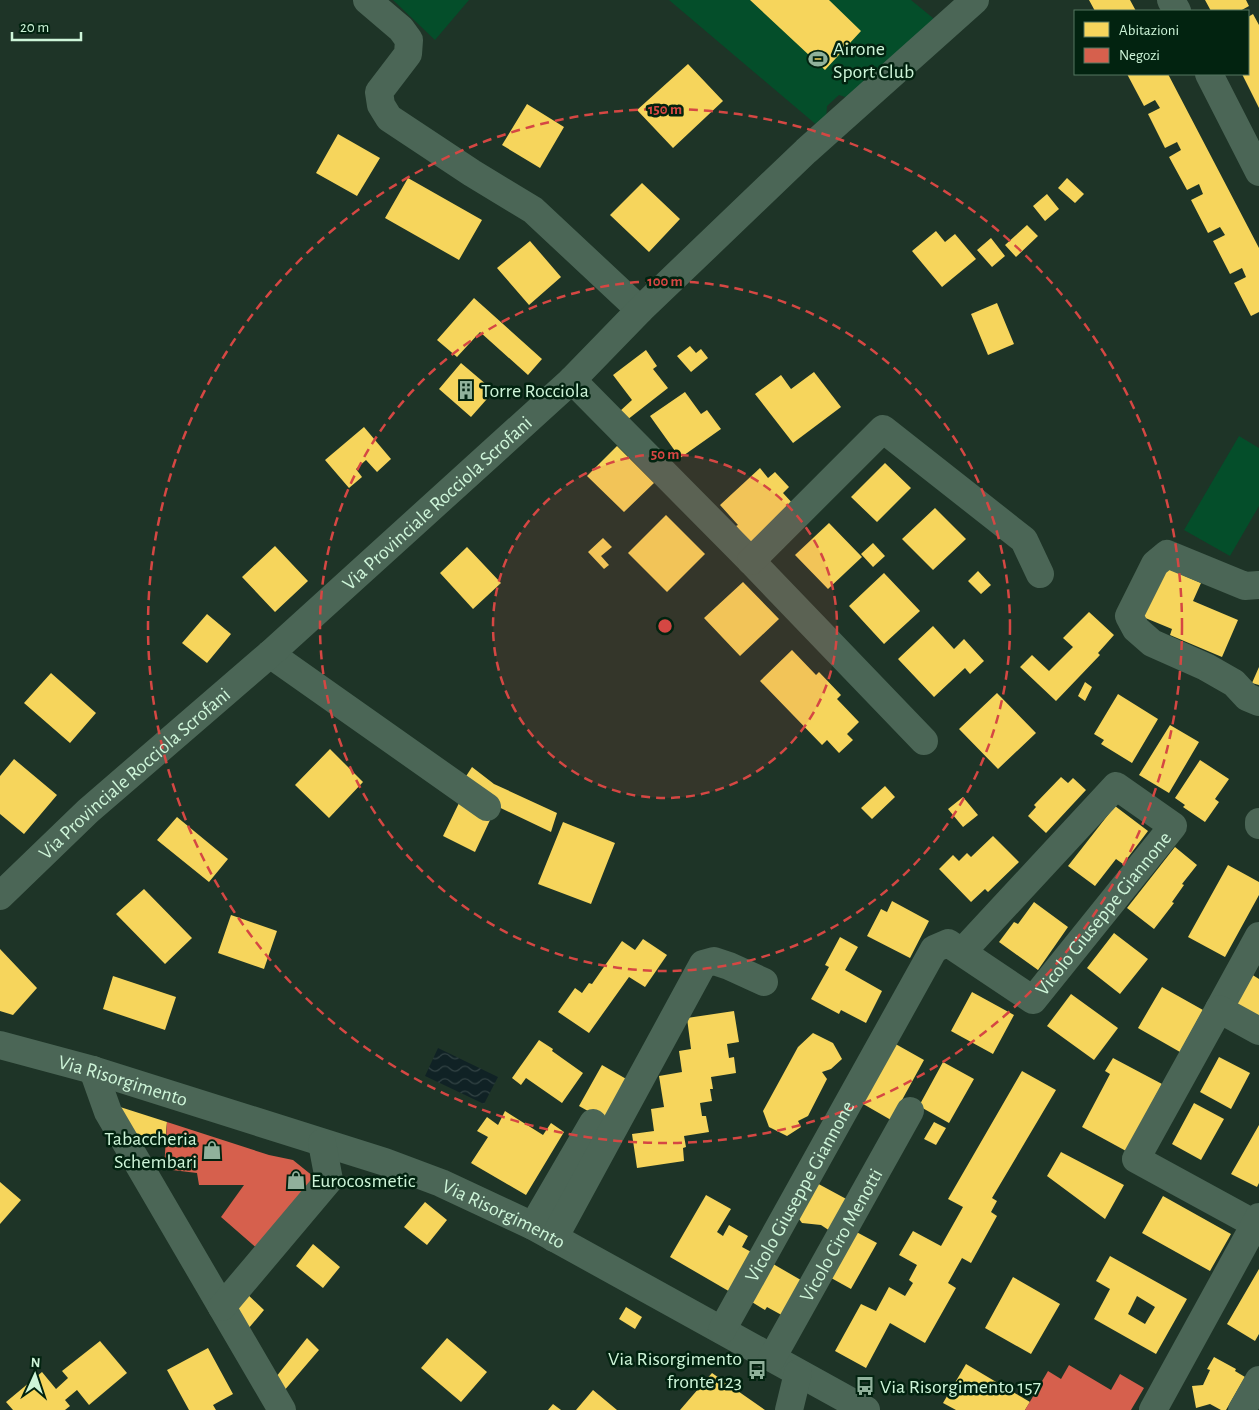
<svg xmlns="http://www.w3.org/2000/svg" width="1259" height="1410" font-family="'Alegreya Sans',sans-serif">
	<defs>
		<pattern id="water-waves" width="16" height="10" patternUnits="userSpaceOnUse" patternTransform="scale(1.25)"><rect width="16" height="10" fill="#102225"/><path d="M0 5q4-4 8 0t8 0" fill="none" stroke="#324344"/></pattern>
	</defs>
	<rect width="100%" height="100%" fill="#1e3427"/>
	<path fill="#044e2a" d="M 393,0 L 469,0 L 435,40 Z
		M 669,0 L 911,0 L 939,23 L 852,99 L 839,95 L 827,106 L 826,119 L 819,127 Z
		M 1239,436 L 1259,448 L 1259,506 L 1230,556 L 1184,530 Z"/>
	<path fill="url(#water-waves)" d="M 438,1048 L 498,1077 L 484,1104 L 425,1076 Z"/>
	<path fill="#f6d55c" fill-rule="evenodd" d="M 750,0 L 829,0 L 861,31 L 825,70 Z
		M 1089,0 L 1130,0 L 1136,11 L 1095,11 Z
		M 1205,0 L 1246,0 L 1249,6 L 1240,11 L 1211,11 Z
		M 1253,14 L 1259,25 L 1259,108 L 1242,74 L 1248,74 L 1248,17 Z
		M 688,64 L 723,101 L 673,148 L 637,110 Z
		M 1127,74 L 1168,74 L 1259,248 L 1259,312 L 1251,316 L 1234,283 L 1246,277 L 1242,268 L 1230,274 L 1213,241 L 1225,235 L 1220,227 L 1208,233 L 1191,200 L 1203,194 L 1199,184 L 1187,190 L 1169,157 L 1181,150 L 1177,142 L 1165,148 L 1148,114 L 1160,108 L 1155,100 L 1144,106 Z
		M 527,104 L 564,127 L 540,168 L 502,145 Z
		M 338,134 L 380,158 L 357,196 L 316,173 Z
		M 408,178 L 482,220 L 459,260 L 385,218 Z
		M 1067,178 L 1084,194 L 1075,203 L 1058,188 Z
		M 642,183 L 680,219 L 649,252 L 610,215 Z
		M 1047,194 L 1059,209 L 1045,221 L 1033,206 Z
		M 1027,225 L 1038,236 L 1016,257 L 1005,245 Z
		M 936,231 L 945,242 L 955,234 L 976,259 L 942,287 L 912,251 Z
		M 991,238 L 1005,256 L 992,267 L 977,250 Z
		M 530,241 L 561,277 L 529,305 L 497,268 Z
		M 474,298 L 542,359 L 528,375 L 480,332 L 457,357 L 437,340 Z
		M 997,303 L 1014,344 L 988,355 L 971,314 Z
		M 690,346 L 696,353 L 701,349 L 708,358 L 691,372 L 677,356 Z
		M 646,350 L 657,366 L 653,369 L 668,388 L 627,420 L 619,412 L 632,400 L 613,375 Z
		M 461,363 L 494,391 L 471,417 L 439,389 Z
		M 814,372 L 841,407 L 793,443 L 755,394 L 781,375 L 791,389 Z
		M 685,392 L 701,414 L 707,410 L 721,429 L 680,458 L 650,416 Z
		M 364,427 L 391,459 L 377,472 L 366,460 L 356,469 L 362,477 L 349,488 L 325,460 Z
		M 617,446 L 654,483 L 624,512 L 587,476 Z
		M 885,463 L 911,488 L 877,522 L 851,497 Z
		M 760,468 L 768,478 L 775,472 L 789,487 L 783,493 L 794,505 L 752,544 L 736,526 L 738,525 L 720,505 Z
		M 935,508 L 966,539 L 933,570 L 902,539 Z
		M 666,515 L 705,554 L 667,592 L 628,553 Z
		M 829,523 L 862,557 L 828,589 L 795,555 Z
		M 603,538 L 612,547 L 601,556 L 609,565 L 604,569 L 588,552 Z
		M 873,543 L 885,556 L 873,567 L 861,554 Z
		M 275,546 L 308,581 L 275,612 L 242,577 Z
		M 467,547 L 501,583 L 473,609 L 440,573 Z
		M 1164,567 L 1201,583 L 1193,601 L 1238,620 L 1222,657 L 1170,635 L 1172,629 L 1143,617 Z
		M 978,571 L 991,585 L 981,594 L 968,581 Z
		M 884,573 L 920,611 L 884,644 L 849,606 Z
		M 743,582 L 779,619 L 740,656 L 704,618 Z
		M 1089,612 L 1114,635 L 1098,653 L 1100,655 L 1056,701 L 1020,667 L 1032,655 L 1049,671 L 1073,647 L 1063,638 Z
		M 207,614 L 231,634 L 207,663 L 182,643 Z
		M 933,626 L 954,649 L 964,639 L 984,661 L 970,674 L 965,668 L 934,697 L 898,659 Z
		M 792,650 L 816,675 L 819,672 L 841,695 L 837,699 L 859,722 L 847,734 L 853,740 L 839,753 L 827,740 L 822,745 L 760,681 Z
		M 1259,667 L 1259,685 L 1252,683 Z
		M 51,673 L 96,713 L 70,743 L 24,703 Z
		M 1085,682 L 1092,687 L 1085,701 L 1078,696 Z
		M 997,693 L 1036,733 L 998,769 L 959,729 Z
		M 1118,694 L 1158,719 L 1132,763 L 1101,744 L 1104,740 L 1094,734 Z
		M 1170,725 L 1199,742 L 1169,793 L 1139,775 Z
		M 330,749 L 363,782 L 329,818 L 295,785 Z
		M 14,759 L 57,795 L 24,834 L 0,814 L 0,776 Z
		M 1200,760 L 1229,779 L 1215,799 L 1219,802 L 1205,822 L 1183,807 L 1185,805 L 1175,798 Z
		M 472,767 L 494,784 L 557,813 L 551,832 L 484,800 L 461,784 Z
		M 1061,777 L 1068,783 L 1073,778 L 1086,790 L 1046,833 L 1028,816 L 1036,807 L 1034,805 Z
		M 885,786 L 895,797 L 872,819 L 861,808 Z
		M 963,797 L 978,815 L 963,827 L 948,809 Z
		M 459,803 L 491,818 L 475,852 L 443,836 Z
		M 1115,806 L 1148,831 L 1123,864 L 1116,859 L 1095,886 L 1068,866 Z
		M 177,817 L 228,859 L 209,882 L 157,840 Z
		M 563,822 L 615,843 L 591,904 L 538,884 Z
		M 993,836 L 1019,862 L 988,892 L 985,889 L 971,902 L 939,869 L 953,855 L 959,861 L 967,853 L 971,857 Z
		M 1175,847 L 1197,865 L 1182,884 L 1184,885 L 1172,902 L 1174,903 L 1154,929 L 1127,908 Z
		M 1228,865 L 1259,882 L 1259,895 L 1225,957 L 1188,937 Z
		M 144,889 L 192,938 L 165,964 L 116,914 Z
		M 892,901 L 929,921 L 910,958 L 867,936 L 881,909 L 887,912 Z
		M 1034,902 L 1068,927 L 1038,970 L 999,942 L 1014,922 L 1018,924 Z
		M 231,915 L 277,931 L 264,969 L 218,953 Z
		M 1114,933 L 1148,959 L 1120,994 L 1087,968 Z
		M 840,937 L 858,947 L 845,970 L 882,991 L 866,1023 L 841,1010 L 839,1014 L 811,999 L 829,967 L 825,965 Z
		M 643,939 L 667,955 L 645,987 L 629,977 L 589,1033 L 558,1012 L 575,988 L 582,993 L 589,983 L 592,984 L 622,941 L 635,950 Z
		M 0,949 L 37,988 L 13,1015 L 0,1011 Z
		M 1251,974 L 1259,979 L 1259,1020 L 1233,1006 Z
		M 113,976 L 176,997 L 165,1030 L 103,1009 Z
		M 1162,987 L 1203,1010 L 1180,1052 L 1138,1028 Z
		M 972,992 L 1014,1015 L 993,1054 L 951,1031 Z
		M 1071,994 L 1118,1028 L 1094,1060 L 1047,1026 Z
		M 734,1011 L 739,1042 L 727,1044 L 729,1058 L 734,1057 L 736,1073 L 711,1077 L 713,1089 L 710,1089 L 712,1101 L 700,1103 L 702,1116 L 706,1116 L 709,1132 L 684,1136 L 686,1147 L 683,1148 L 684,1161 L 637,1168 L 632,1134 L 654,1131 L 651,1109 L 664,1107 L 659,1076 L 682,1072 L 679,1051 L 691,1049 L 687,1018 Z
		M 813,1033 L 833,1043 L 842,1059 L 831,1069 L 822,1072 L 827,1079 L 808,1116 L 798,1121 L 801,1127 L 787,1136 L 769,1127 L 763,1111 L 798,1047 Z
		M 539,1040 L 553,1049 L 552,1051 L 583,1073 L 562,1103 L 526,1078 L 521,1085 L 512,1078 Z
		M 892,1042 L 924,1060 L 891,1120 L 858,1101 Z
		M 1219,1057 L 1250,1073 L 1231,1109 L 1200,1092 Z
		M 1113,1058 L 1162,1084 L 1126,1151 L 1082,1127 L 1110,1074 L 1105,1071 Z
		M 943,1062 L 974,1079 L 949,1123 L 919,1106 Z
		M 602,1065 L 628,1080 L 604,1120 L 579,1106 Z
		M 1022,1071 L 1056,1090 L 992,1198 L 997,1201 L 991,1212 L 997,1216 L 971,1263 L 962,1258 L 948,1283 L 956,1288 L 925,1343 L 890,1323 L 866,1368 L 835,1351 L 861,1304 L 876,1311 L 889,1287 L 905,1296 L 913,1283 L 909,1280 L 917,1265 L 899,1255 L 913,1231 L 941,1246 L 963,1207 L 948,1199 Z
		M 1194,1103 L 1224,1119 L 1201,1160 L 1172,1144 Z
		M 117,1106 L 167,1122 L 165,1143 L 128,1131 Z
		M 505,1111 L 543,1135 L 551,1123 L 564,1132 L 526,1195 L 471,1163 L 488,1137 L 477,1131 L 487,1117 L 498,1125 Z
		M 934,1122 L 946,1128 L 936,1145 L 924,1139 Z
		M 1259,1125 L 1259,1183 L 1257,1187 L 1231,1174 Z
		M 1061,1152 L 1124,1185 L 1105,1219 L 1047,1176 Z
		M 813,1181 L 850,1201 L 833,1233 L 821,1225 L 802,1223 L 796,1215 Z
		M 0,1182 L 21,1200 L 0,1224 Z
		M 706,1195 L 731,1209 L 717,1232 L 723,1236 L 729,1225 L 748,1236 L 742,1247 L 755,1254 L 732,1293 L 670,1257 Z
		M 1163,1196 L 1231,1234 L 1210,1271 L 1142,1233 Z
		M 425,1202 L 447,1220 L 427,1245 L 404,1227 Z
		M 849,1228 L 877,1243 L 851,1289 L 824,1274 Z
		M 313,1244 L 340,1267 L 323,1288 L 296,1266 Z
		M 1110,1256 L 1187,1299 L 1156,1354 L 1094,1319 L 1110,1289 L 1096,1281 ZM 1137,1296 L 1155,1307 L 1145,1324 L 1128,1314 Z
		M 768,1261 L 806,1283 L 787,1318 L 767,1307 L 765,1310 L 747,1299 Z
		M 1259,1269 L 1259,1334 L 1255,1341 L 1227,1324 Z
		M 1013,1277 L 1060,1304 L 1031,1354 L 985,1328 Z
		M 243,1290 L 264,1310 L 248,1329 L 232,1303 Z
		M 626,1307 L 642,1317 L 635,1329 L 619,1319 Z
		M 307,1338 L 319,1350 L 283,1392 L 276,1377 Z
		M 447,1338 L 487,1372 L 461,1402 L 421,1368 Z
		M 100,1341 L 127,1373 L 89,1405 L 77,1390 L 65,1400 L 70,1406 L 65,1410 L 13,1410 L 6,1402 L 42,1372 L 56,1389 L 68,1378 L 62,1371 Z
		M 208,1348 L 233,1394 L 213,1405 L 216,1410 L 189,1410 L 167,1370 Z
		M 1214,1357 L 1236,1369 L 1235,1371 L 1245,1377 L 1226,1410 L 1221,1410 L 1210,1404 L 1196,1408 L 1192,1386 L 1203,1385 L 1210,1370 L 1207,1369 Z
		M 966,1364 L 1030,1402 L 1025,1410 L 956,1410 L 943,1403 Z
		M 712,1373 L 765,1410 L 680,1410 Z
		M 593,1390 L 617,1410 L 576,1410 Z
		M 553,1404 L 561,1410 L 548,1410 Z"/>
	<path fill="#d6604d" d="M 167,1122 L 269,1155 L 293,1160 L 319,1181 L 259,1250 L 221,1217 L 244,1185 L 199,1185 L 197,1173 L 164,1169 Z
		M 1069,1365 L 1111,1390 L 1120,1374 L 1144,1388 L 1131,1410 L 1025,1410 L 1048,1371 L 1061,1379 Z"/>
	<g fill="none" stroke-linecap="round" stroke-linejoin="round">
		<g stroke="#4b6656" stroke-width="28">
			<path d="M 367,0 L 401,29 L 409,40 L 408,54 L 379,92 L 381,105 L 389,118 L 472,173 L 533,210 L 640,310"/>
			<path d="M 1171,0 L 1177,11"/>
			<path d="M 1209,74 L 1259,172"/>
			<path d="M 572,380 L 751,561 L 924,741"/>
			<path d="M 751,561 L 883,429 L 1024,540 L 1040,574"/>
			<path d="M 1259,585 L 1245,586 L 1167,554 L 1155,564 L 1129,616 L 1136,629 L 1152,643 L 1206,667 L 1234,683 L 1247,697 L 1259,702"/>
			<path d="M 270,654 L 487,807"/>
			<path d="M 1259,822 L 1259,825"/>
			<path id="s1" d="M 0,896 L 88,811 L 270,654 L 572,380 L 640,310 L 806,151 L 975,0"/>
			<path d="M 1219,1009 L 1259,936"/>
			<path id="s2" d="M 0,1045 L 93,1070 L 385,1162 L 441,1183 L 533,1226 L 866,1410"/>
			<path d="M 93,1070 L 108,1112 L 282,1410"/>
			<path d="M 1255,1224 L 1136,1159 L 1219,1009 L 1259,1031"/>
			<path d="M 533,1226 L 593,1123"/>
			<path d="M 554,1238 L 703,964 L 714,961 L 729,966 L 764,982"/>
			<path d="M 222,1307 L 329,1180 L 322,1143"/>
			<path id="s3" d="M 722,1330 L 934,949 L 948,943 L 1033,1000 L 1173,826 L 1116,786 L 962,952"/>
			<path id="s4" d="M 772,1358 L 910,1111"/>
			<path d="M 789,1410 L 798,1373"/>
			<path d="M 1153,1410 L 1259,1217"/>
			<path d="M 1242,1410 L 1259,1380"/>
		</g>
	</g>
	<circle cx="665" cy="626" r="172" fill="#d54743" fill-opacity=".12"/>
	<g fill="none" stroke="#d54743" stroke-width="2.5" stroke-dasharray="9 6">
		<circle cx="665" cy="626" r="172"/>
		<circle cx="665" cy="626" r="345"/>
		<circle cx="665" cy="626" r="517"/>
	</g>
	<defs>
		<g id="stadium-bare" transform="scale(1.5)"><path d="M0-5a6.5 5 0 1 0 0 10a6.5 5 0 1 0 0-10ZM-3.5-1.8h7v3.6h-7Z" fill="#90b19b" stroke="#022310" stroke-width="2.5" paint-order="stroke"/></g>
		<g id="building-bare" transform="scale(1.5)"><path d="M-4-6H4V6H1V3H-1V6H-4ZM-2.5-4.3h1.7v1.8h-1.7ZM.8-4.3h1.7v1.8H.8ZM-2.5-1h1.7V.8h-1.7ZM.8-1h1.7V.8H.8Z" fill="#90b19b" stroke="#022310" stroke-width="2.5" paint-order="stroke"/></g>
		<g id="shop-bare" transform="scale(1.5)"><path d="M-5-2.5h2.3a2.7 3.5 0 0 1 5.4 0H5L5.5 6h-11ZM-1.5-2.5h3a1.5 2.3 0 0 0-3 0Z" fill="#90b19b" stroke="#022310" stroke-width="2.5" paint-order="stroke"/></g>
		<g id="bus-bare" transform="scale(1.5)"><path d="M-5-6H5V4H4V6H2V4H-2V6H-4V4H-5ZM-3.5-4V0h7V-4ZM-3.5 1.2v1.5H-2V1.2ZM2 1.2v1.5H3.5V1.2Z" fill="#90b19b" stroke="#022310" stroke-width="2.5" paint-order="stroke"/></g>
	</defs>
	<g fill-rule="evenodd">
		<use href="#stadium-bare" x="818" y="59"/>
		<use href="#building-bare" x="466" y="390"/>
		<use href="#shop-bare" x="212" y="1150"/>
		<use href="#shop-bare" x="296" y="1180"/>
		<use href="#bus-bare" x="757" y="1370"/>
		<use href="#bus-bare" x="865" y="1386"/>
	</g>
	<g text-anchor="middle" stroke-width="5" stroke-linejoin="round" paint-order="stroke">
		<g font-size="20" fill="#cef5d9" stroke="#022310" text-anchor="start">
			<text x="833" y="55">Airone<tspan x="833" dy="23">Sport Club</tspan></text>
			<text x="481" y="397">Torre Rocciola</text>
			<text x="197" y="1145" text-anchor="end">Tabaccheria<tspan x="197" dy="23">Schembari</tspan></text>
			<text x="311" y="1187">Eurocosmetic</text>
			<text x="742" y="1365" text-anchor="end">Via Risorgimento<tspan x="742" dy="23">fronte 123</tspan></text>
			<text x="880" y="1393">Via Risorgimento 157</text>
		</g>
		<g font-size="20" fill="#cef5d9" stroke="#022310">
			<text dy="7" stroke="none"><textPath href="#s1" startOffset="588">Via Provinciale Rocciola Scrofani</textPath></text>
			<text dy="7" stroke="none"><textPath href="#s1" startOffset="182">Via Provinciale Rocciola Scrofani</textPath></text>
			<text dy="7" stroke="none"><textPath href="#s3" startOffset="665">Vicolo Giuseppe Giannone</textPath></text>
			<text dy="7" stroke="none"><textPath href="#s2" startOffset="128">Via Risorgimento</textPath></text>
			<text dy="7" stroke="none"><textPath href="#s3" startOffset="159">Vicolo Giuseppe Giannone</textPath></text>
			<text dy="7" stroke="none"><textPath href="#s2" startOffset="532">Via Risorgimento</textPath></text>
			<text dy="7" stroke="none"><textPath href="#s4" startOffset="141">Vicolo Ciro Menotti</textPath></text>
		</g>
	</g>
	<circle cx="665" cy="626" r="8" fill="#d54743" stroke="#022310" stroke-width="2.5"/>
	<g font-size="15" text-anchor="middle" font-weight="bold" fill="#d54743" stroke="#022310" stroke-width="5" stroke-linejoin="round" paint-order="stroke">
		<text x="665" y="114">150 m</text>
		<text x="665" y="286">100 m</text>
		<text x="665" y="459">50 m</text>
	</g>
	<rect x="1074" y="10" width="175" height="65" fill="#022310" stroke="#547760"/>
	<rect x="1084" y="22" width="25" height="15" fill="#f6d55c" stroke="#547760"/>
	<text x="1119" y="35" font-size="15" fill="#cef5d9">Abitazioni</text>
	<rect x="1084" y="48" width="25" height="15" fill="#d6604d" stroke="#547760"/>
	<text x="1119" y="60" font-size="15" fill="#cef5d9">Negozi</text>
	<g transform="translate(35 1375) rotate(3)" stroke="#022310" stroke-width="4" paint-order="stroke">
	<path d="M0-4L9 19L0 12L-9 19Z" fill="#cef5d9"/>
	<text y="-8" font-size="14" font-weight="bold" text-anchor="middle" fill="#cef5d9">N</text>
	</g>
	<path d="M12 32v8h69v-8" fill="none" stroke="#cef5d9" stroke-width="2.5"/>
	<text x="20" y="32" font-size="15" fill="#cef5d9" stroke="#022310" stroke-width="4" paint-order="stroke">20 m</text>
</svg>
